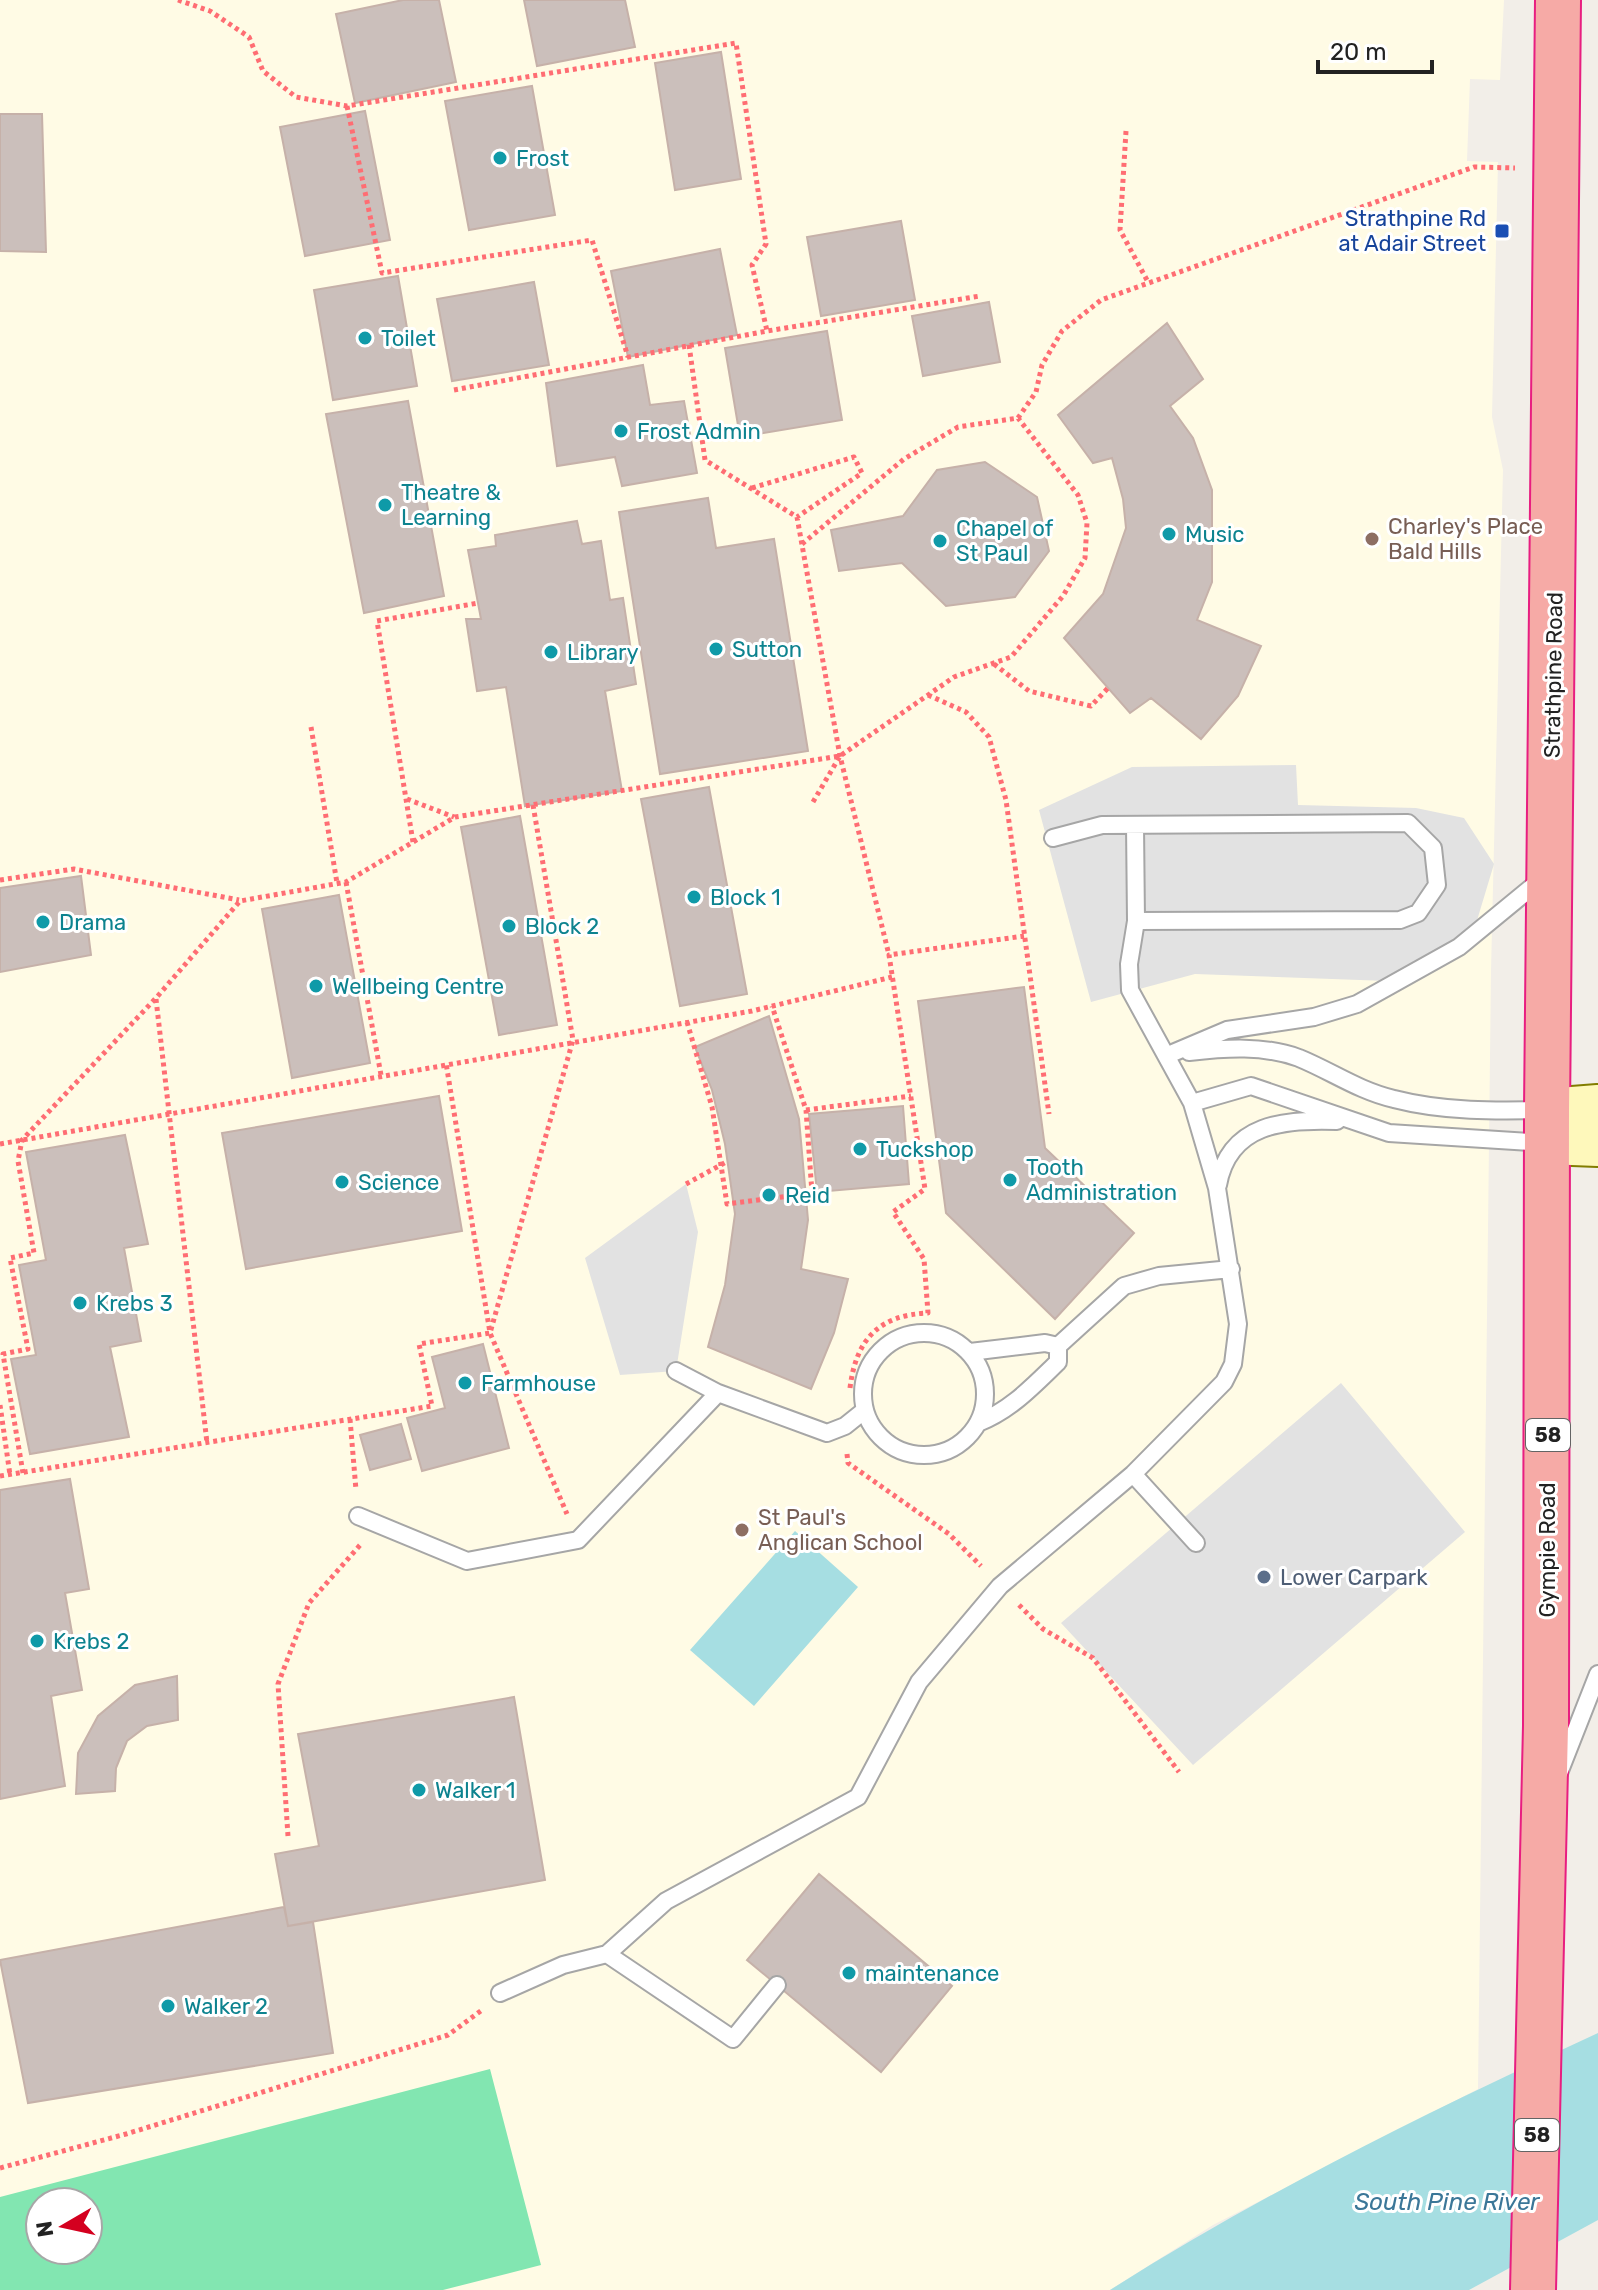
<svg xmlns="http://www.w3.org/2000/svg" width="1598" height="2290" font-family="Rubik,sans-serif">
	<rect width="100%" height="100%" fill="#f2eee8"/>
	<path fill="#fffbe5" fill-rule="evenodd" d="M 0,0 L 1504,0 L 1500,80 L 1470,79 L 1467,161 L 1498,162 L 1492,417 L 1503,470 L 1491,971 L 1478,2089 L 1213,2225 L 1110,2290 L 0,2290 ZM 40,2202 L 88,2202 L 88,2250 L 40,2250 Z"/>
	<path fill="#82e6b1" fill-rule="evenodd" d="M 490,2069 L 541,2265 L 443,2290 L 0,2290 L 0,2197 ZM 88,2202 L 88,2250 L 40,2250 L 40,2202 Z"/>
	<path fill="#e2e2e2" d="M 1296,765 L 1298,805 L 1416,808 L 1464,818 L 1494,864 L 1472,937 L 1415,982 L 1195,974 L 1091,1002 L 1039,810 L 1132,767 Z
		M 686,1184 L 698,1232 L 676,1371 L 620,1375 L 585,1258 Z
		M 1341,1383 L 1465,1532 L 1193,1765 L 1061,1623 Z"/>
	<path fill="#a6dee2" d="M 795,1531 L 858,1587 L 754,1706 L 690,1650 Z
		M 1598,2033 L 1598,2220 L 1469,2290 L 1110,2290 C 1266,2191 1430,2111 1598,2033 Z"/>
	<path fill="#cbbfbb" stroke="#c6b1a9" stroke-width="2" d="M 403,0 L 439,0 L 456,82 L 355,103 L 336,14 Z
		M 524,0 L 625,0 L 635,47 L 537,66 Z
		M 721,52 L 741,179 L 675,190 L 655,63 Z
		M 532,86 L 555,215 L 469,230 L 445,101 Z
		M 365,111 L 390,240 L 305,256 L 280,127 Z
		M 0,114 L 42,114 L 46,252 L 0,251 Z
		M 901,221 L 915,300 L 821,316 L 807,237 Z
		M 720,249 L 737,335 L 628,357 L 611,271 Z
		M 398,276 L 417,386 L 333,400 L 314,290 Z
		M 534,282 L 549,365 L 452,381 L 437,299 Z
		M 989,302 L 1000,362 L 923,376 L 912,316 Z
		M 1167,323 L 1203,379 L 1170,406 L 1193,438 L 1212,490 L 1212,582 L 1197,620 L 1261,646 L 1238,696 L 1201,739 L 1151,698 L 1130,713 L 1064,638 L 1103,594 L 1126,528 L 1123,499 L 1112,458 L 1093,463 L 1058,415 Z
		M 827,331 L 842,420 L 740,437 L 725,348 Z
		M 643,365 L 650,405 L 684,401 L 697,473 L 622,486 L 615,457 L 557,466 L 546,383 Z
		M 408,401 L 444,596 L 364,613 L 326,414 Z
		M 985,462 L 1037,497 L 1049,551 L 1015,597 L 946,606 L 902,563 L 839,571 L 831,530 L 903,516 L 937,470 Z
		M 708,498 L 716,548 L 774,539 L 808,751 L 660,774 L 619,512 Z
		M 577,521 L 582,544 L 601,541 L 610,600 L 623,598 L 636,684 L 605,691 L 622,791 L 525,806 L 506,687 L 477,691 L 466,619 L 481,619 L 468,550 L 496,546 L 495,535 Z
		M 709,787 L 747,994 L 680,1006 L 641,799 Z
		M 520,816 L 557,1025 L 499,1035 L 461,827 Z
		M 81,876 L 91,955 L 0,972 L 0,888 Z
		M 339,895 L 370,1063 L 292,1078 L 262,909 Z
		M 1024,987 L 1045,1148 L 1134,1233 L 1055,1319 L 946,1213 L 918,1001 Z
		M 769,1016 L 799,1119 L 808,1220 L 801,1269 L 848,1279 L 834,1333 L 811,1389 L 708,1347 L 725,1285 L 735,1214 L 725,1144 L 712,1090 L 695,1047 Z
		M 439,1096 L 462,1231 L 246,1269 L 222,1133 Z
		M 903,1106 L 909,1184 L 817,1192 L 809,1114 Z
		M 125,1135 L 148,1244 L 124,1248 L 141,1341 L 110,1347 L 129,1437 L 30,1454 L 11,1359 L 36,1355 L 19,1265 L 46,1260 L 26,1152 Z
		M 483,1344 L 509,1448 L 422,1471 L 407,1418 L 445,1408 L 432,1357 Z
		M 401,1424 L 411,1459 L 370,1470 L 360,1435 Z
		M 70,1479 L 89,1589 L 65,1593 L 82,1690 L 51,1696 L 65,1786 L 0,1799 L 0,1490 Z
		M 177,1676 L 178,1720 L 147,1726 L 127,1741 L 116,1768 L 115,1791 L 76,1794 L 78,1753 L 98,1716 L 135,1685 Z
		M 514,1697 L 545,1880 L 288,1926 L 275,1854 L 319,1846 L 298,1734 Z
		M 819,1874 L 952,1986 L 881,2072 L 747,1960 Z
		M 284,1907 L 288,1926 L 313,1922 L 333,2053 L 28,2103 L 0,1960 Z"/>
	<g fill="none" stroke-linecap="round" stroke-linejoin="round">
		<g stroke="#a6a6a6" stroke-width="20">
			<path id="service" d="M 1053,838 L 1102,825 L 1408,823 L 1433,848 L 1437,885 L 1418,913 L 1400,920 L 1136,921 L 1135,825
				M 1189,1052 C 1225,1048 1264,1045 1299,1058 C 1331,1071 1359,1091 1394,1099 C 1444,1112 1496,1111 1547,1110
				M 1168,1055 L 1227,1030 L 1314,1017 L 1357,1004 L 1459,947 L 1543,878
				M 1192,1103 L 1251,1086 L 1389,1133 L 1546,1143
				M 1218,1185 C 1229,1123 1285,1119 1337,1121
				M863 1394a61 61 0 1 1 122 0a61 61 0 1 1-122 0Z
				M 970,1352 L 1045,1343 L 1058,1346
				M 676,1371 L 718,1393
				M 978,1423 C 1011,1410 1033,1386 1058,1362 L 1058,1346 L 1124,1286 L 1159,1276 L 1231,1269
				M 1133,1474 L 1196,1543
				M 358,1516 L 467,1561 L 578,1540 L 718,1393 L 827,1433 L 845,1426 L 865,1410
				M 1559,1773 L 1598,1674
				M 607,1954 L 733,2039 L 777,1985
				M 500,1993 L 563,1965 L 607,1954 L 666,1901 L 858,1797 L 919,1682 L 1000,1586 L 1133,1474 L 1224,1382 L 1233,1364 L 1238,1324 L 1217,1188 L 1192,1103 L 1130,990 L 1129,964 L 1136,921"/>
		</g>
		<g stroke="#827d00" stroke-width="46">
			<path id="secondary" d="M 1547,1110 L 1598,1106
				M 1547,1143 L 1598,1145"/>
		</g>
		<g stroke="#e81e80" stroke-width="48">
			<path id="trunk" d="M 1533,2290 L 1546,1726 L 1547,1110 L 1558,0"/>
		</g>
		<path stroke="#ff6d73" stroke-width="5" stroke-dasharray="4 4" stroke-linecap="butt" d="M 178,0 L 210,11 L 249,37 L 263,71 L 296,97 L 347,106 L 736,43 L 766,244 L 752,265 L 767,331
			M 347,106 L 382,273 L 592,240 L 628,357
			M 1126,131 L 1120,230 L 1148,282
			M 689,345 L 705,460 L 797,517 L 840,756 L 889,955
			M 454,390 L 767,331 L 980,296
			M 752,488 L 854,457 L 862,473 L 797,517
			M 802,544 L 904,459 L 958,427 L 1018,418 L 1036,392 L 1042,365 L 1062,331 L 1101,300 L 1474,167 L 1515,168
			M 994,664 L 1029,691 L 1091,706 L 1108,688
			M 928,695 L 966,712 L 989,737 L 1006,800 L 1049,1114
			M 311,727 L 337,883
			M 407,799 L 454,817
			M 813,802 L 840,756
			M 533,805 L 573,1040 L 490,1333 L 567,1514
			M 413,842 L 377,621 L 478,603
			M 0,880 L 74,869 L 239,900
			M 346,882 L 381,1075
			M 156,999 L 207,1443
			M 687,1022 L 712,1107 L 727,1204 L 812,1193 L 806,1110 L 772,1006
			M 806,1110 L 911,1096
			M 0,1144 L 752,1011 L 892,977
			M 686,1184 L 728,1161
			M 850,1388 C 856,1339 879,1315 928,1313 L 924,1259 L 893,1212 L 925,1189 L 889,955 L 1024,936
			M 0,1405 L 10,1475
			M 350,1419 L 356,1490
			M 847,1454 L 848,1463 L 949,1534 L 981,1566
			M 23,1473 L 3,1354 L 28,1349 L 10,1258 L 34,1253 L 18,1161 L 22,1140 L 156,998 L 240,901 L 346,882 L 455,817 L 840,756 L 954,677 L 1011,657 L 1063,596 L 1085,558 L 1087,523 L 1078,495 L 1018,418
			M 0,1476 L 432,1406 L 419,1344 L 490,1333 L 446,1063
			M 1019,1605 L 1043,1629 L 1093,1658 L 1179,1772
			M 288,1836 L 278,1684 L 309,1603 L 361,1544
			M 0,2168 L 126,2134 L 448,2035 L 482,2010"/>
		<use href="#service" stroke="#fff" stroke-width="16"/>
		<use href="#secondary" stroke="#fef8bb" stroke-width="42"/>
		<use href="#trunk" stroke="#f6aaa6" stroke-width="44"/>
	</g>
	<g fill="#0f9aa8" stroke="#fff" stroke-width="3">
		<circle cx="500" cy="158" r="8"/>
		<circle cx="365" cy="338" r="8"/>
		<circle cx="621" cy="431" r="8"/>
		<circle cx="385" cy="505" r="8"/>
		<circle cx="1169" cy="534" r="8"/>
		<circle cx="940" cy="541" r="8"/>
		<circle cx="716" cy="649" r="8"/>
		<circle cx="551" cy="652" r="8"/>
		<circle cx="694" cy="897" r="8"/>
		<circle cx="43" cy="922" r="8"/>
		<circle cx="509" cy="926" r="8"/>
		<circle cx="316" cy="986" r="8"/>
		<circle cx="860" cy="1149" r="8"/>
		<circle cx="1010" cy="1180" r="8"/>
		<circle cx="342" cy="1182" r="8"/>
		<circle cx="769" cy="1195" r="8"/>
		<circle cx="80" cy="1303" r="8"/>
		<circle cx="465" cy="1383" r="8"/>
		<circle cx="37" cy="1641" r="8"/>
		<circle cx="419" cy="1790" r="8"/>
		<circle cx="849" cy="1973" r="8"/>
		<circle cx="168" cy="2006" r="8"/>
	</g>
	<rect fill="#1a4fb4" stroke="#fff" stroke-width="3" x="1494" y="223" width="16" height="16" rx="4"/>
	<g fill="#8d6e63" stroke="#fff" stroke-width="3">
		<circle cx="1372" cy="539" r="8"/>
		<circle cx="742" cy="1530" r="8"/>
	</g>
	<circle fill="#5c6f8a" stroke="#fff" stroke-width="3" cx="1264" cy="1577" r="8"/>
	<g text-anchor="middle" stroke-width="6" stroke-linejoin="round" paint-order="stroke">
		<g fill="#fff" stroke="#646464" stroke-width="2">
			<rect x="1526" y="1419" width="44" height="32" rx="6"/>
			<rect x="1515" y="2119" width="44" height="32" rx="6"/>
		</g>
		<g font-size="20" font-weight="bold" fill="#222">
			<text x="1548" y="1442">58</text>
			<text x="1537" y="2142">58</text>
		</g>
		<g font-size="22" fill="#0d838f" stroke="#fff" text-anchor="start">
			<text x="516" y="166">Frost</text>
			<text x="381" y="346">Toilet</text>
			<text x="637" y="439">Frost Admin</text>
			<text x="401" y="500">Theatre &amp;<tspan x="401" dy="25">Learning</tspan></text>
			<text x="956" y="536">Chapel of<tspan x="956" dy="25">St Paul</tspan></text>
			<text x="1185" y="542">Music</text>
			<text x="732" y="657">Sutton</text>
			<text x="567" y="660">Library</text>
			<text x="710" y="905">Block 1</text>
			<text x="59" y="930">Drama</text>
			<text x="525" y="934">Block 2</text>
			<text x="332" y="994">Wellbeing Centre</text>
			<text x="876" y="1157">Tuckshop</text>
			<text x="1026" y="1175">Tooth<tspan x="1026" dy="25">Administration</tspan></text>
			<text x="358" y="1190">Science</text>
			<text x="785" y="1203">Reid</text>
			<text x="96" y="1311">Krebs 3</text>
			<text x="481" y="1391">Farmhouse</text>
			<text x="53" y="1649">Krebs 2</text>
			<text x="435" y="1798">Walker 1</text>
			<text x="865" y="1981">maintenance</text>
			<text x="184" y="2014">Walker 2</text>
		</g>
		<g font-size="22" fill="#164399" stroke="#fff" text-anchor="end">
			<text x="1486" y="226">Strathpine Rd<tspan x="1486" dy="25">at Adair Street</tspan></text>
		</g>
		<g font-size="22" fill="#785e54" stroke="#fff" text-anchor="start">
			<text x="1388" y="534">Charley's Place<tspan x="1388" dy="25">Bald Hills</tspan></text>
			<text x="758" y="1525">St Paul's<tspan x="758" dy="25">Anglican School</tspan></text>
		</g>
		<g font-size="22" fill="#222" stroke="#fff">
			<text transform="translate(1553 675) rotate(-89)" y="8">Strathpine Road</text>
			<text transform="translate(1547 1550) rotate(-90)" y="8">Gympie Road</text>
		</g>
		<g font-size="22" fill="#4e5e75" stroke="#fff" text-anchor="start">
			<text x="1280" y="1585">Lower Carpark</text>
		</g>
		<g font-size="24" font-style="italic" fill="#3b7798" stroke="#fff">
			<text x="1447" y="2210">South Pine River</text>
		</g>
	</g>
	<g transform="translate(64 2226) rotate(261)"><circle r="38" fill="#ffffff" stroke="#a7a7a7" stroke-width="2"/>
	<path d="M0-6L14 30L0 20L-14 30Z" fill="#d4001f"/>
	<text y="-12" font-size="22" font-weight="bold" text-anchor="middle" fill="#222222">N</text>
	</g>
	<path d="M1318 60v12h114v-12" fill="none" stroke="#222222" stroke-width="4"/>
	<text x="1330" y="60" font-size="24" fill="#222222" stroke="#ffffff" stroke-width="6" paint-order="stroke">20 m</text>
</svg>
